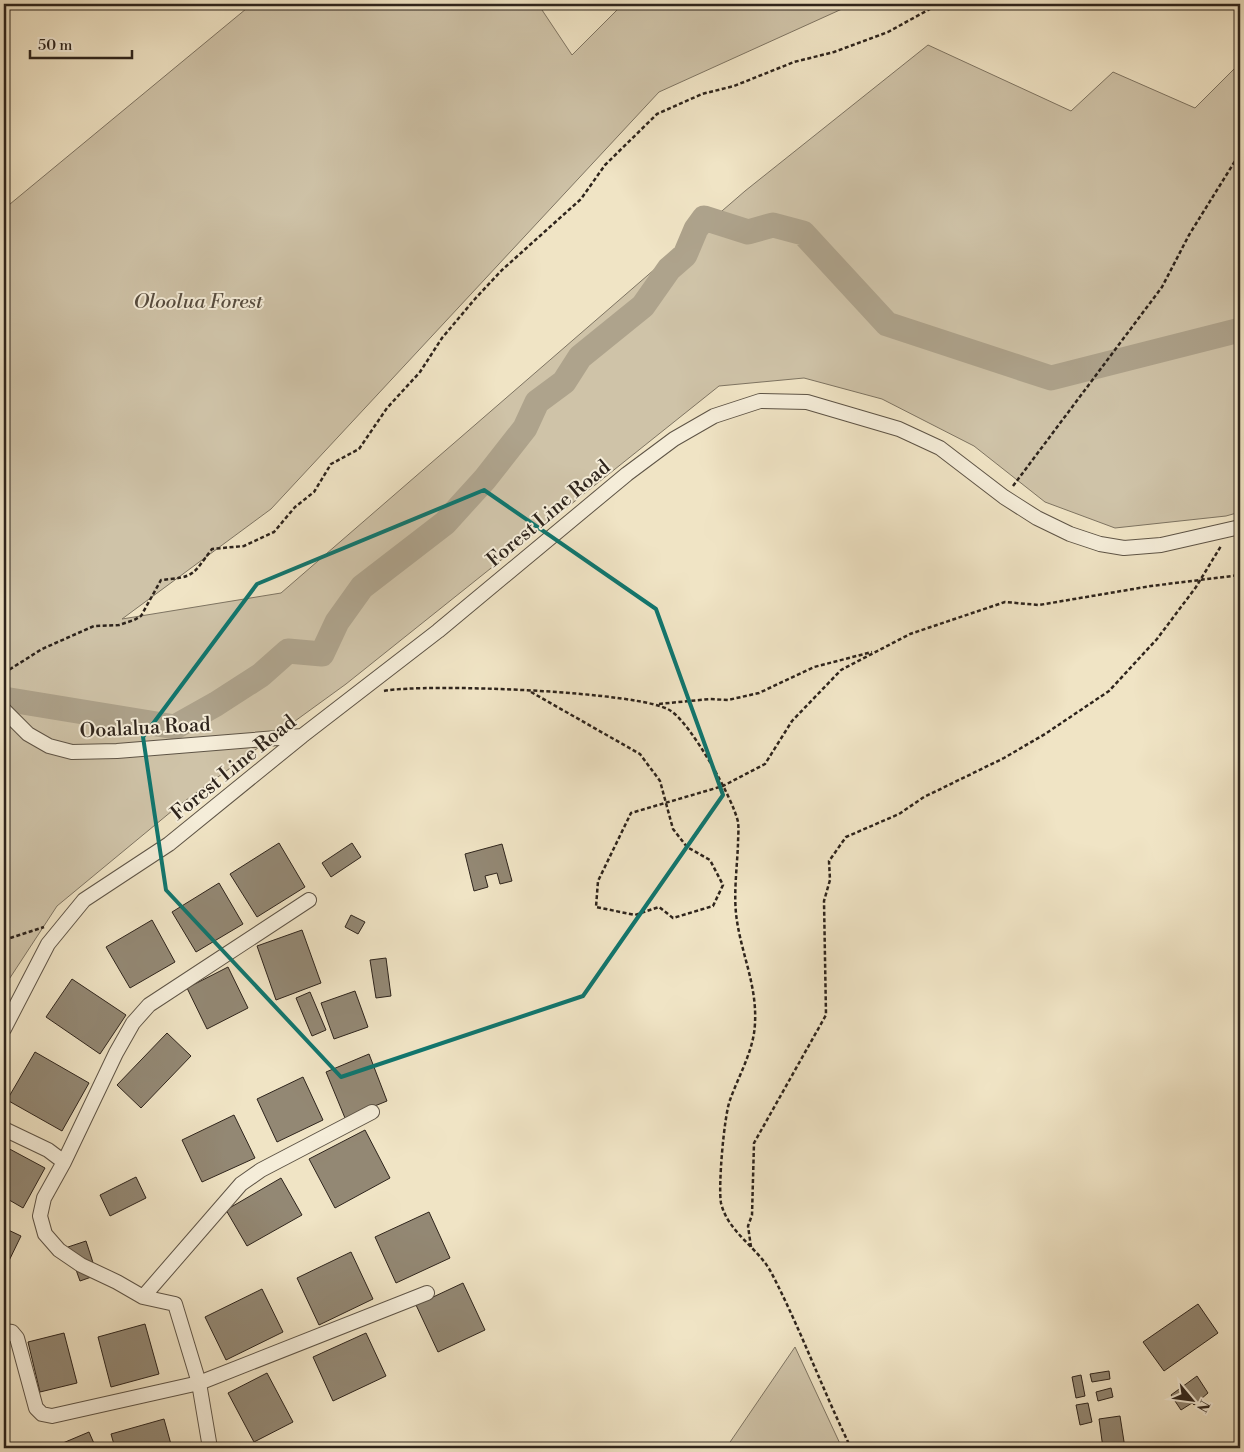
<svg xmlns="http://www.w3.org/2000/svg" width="1244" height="1452" font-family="'Libre Bodoni',serif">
	<rect width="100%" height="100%" fill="#f0e4c5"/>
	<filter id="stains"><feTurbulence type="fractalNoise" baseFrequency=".004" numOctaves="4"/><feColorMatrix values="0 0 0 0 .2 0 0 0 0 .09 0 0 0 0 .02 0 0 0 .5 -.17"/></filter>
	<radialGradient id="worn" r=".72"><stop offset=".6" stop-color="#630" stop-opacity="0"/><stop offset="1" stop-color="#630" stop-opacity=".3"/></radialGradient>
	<path fill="#cfc3a8" stroke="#7e7462" d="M 252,4 L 538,4 L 572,55 L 623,4 L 853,4 L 659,92 L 271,509 L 122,619 L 281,593 L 745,191 L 928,45 L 1071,111 L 1113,72 L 1195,108 L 1240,63 L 1240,512 L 1226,516 L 1115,528 L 1045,502 L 974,446 L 882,399 L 804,378 L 719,386 L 346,684 L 178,806 L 57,906 L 4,987 L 4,209 Z
		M 795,1347 L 842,1448 L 726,1448 Z"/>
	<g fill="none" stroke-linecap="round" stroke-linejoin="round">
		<path stroke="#aea38c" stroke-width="25" d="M 4,699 L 175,727 L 216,704 L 261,675 L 288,651 L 322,654 L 337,622 L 362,587 L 445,523 L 485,479 L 525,428 L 537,402 L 564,382 L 580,357 L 643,306 L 669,269 L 685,255 L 696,229 L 704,218 L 748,232 L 773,225 L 803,233 L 887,324 L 1051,378 L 1240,330"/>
	</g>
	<path fill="#938874" stroke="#2e241c" d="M 279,843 L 305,887 L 257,917 L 230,874 Z
		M 352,843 L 361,857 L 331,877 L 322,863 Z
		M 502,844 L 512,881 L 500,884 L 497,873 L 485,876 L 488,887 L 474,891 L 465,854 Z
		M 219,883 L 243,924 L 196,952 L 172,912 Z
		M 351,915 L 365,922 L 358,934 L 345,927 Z
		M 152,920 L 175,962 L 130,988 L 106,947 Z
		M 302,930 L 321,983 L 276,1000 L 257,946 Z
		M 386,958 L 391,996 L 376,998 L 370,960 Z
		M 228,967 L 248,1008 L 207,1029 L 187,988 Z
		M 72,979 L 126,1015 L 100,1054 L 46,1017 Z
		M 355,991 L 368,1027 L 334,1039 L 321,1003 Z
		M 310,992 L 326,1030 L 312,1036 L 296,998 Z
		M 167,1033 L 191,1056 L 141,1108 L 117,1085 Z
		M 35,1052 L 89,1083 L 62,1131 L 7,1100 Z
		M 369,1054 L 387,1101 L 345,1118 L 326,1072 Z
		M 303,1077 L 323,1120 L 277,1142 L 257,1099 Z
		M 234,1115 L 255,1158 L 202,1182 L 182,1140 Z
		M 365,1130 L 390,1178 L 335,1208 L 309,1159 Z
		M 4,1146 L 45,1168 L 23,1208 L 4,1197 Z
		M 136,1177 L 146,1198 L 110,1216 L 100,1195 Z
		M 281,1178 L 302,1215 L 247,1246 L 226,1210 Z
		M 429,1212 L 450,1258 L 396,1283 L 375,1237 Z
		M 4,1228 L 21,1236 L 4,1271 Z
		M 86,1241 L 97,1275 L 80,1281 L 68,1247 Z
		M 351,1252 L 373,1299 L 319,1325 L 297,1278 Z
		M 463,1283 L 485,1330 L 438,1352 L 416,1305 Z
		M 262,1289 L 283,1332 L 226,1360 L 205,1317 Z
		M 1198,1304 L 1218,1333 L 1164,1371 L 1143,1342 Z
		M 145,1324 L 159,1374 L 111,1387 L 98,1337 Z
		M 64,1333 L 77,1383 L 40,1392 L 28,1342 Z
		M 366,1333 L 386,1376 L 333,1401 L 313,1357 Z
		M 1109,1371 L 1110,1379 L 1092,1382 L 1090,1374 Z
		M 267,1373 L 293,1422 L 254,1442 L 228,1393 Z
		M 1081,1375 L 1085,1396 L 1076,1398 L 1072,1377 Z
		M 1197,1376 L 1208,1393 L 1194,1405 L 1192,1403 L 1181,1410 L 1171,1395 Z
		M 1111,1388 L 1113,1397 L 1098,1401 L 1096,1392 Z
		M 1088,1403 L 1092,1422 L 1080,1425 L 1076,1405 Z
		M 1120,1416 L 1125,1448 L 1103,1448 L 1099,1419 Z
		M 164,1419 L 172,1448 L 115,1448 L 111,1434 Z
		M 89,1432 L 96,1448 L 51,1448 Z"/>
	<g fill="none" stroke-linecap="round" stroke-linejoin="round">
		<g stroke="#5e5446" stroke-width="16">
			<path id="street" d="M 4,710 L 28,734 L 49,746 L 72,752 L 117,751 L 302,736
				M 4,1029 L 48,944 L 84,900 L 169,844 L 302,736 L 438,631 L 627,474 L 674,439 L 714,416 L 760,401 L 807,402 L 899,429 L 940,448 L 1004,497 L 1037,518 L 1070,534 L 1100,544 L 1124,548 L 1161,545 L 1240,527
				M 4,1129 L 48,1150 L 64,1162
				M 143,1297 L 241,1184 L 261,1170 L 372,1112
				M 4,1331 L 12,1332 L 17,1338 L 36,1408 L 42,1414 L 52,1416 L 199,1383 L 427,1293
				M 210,1448 L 199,1383 L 175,1304 L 143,1297 L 117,1282 L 81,1265 L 59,1250 L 45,1234 L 40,1216 L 44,1198 L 64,1162 L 116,1053 L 133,1023 L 149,1005 L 309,900"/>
		</g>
		<path stroke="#2e241c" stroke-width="2.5" stroke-dasharray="4 2.5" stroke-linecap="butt" d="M 1013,486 L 1162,287 L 1189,235 L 1240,153
			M 4,673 L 42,649 L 94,626 L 119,625 L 134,620 L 141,616 L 161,580 C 196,577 192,575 212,549 L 244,546 L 274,532 L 295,507 L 314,492 L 331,464 L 359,449 L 387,408 L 420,372 L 442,338 L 474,300 L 502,270 L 581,199 L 605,165 L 657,114 L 702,94 L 734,86 L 794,62 L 834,52 L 888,32 L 939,4
			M 384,691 C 423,683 644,691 671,711 C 691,724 733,798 738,822 C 739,829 738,837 738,844 C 737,869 733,897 737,921 C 742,955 757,986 755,1023 C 754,1050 739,1075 730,1100 C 724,1116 718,1187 721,1203 C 728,1233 759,1248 772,1274 C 801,1330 823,1391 851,1448
			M 531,692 L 640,754 L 660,781 L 673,829 L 687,847 L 710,860 L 723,885 L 713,906 L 673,918 L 659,907 L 635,915 L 596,907 L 598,881 L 631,813 L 723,786 L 765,764 L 792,721 L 841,670 L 910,634 L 1005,602 L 1039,605 L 1151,586 L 1240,575
			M 659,704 L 710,699 L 728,700 L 759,693 L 814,667 L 872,652
			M 4,940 L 44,927
			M 751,1247 L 748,1226 L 752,1215 L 754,1143 L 826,1015 L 824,901 L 830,880 L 829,861 L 846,837 L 899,814 L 924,797 L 1004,758 L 1045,734 L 1109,691 L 1157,639 L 1196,587 L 1221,546"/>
		<use href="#street" stroke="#f5edd9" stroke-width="14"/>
	</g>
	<path fill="none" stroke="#0f766e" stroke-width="4" stroke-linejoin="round" d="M 484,490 L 656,609 L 723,795 L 583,996 L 341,1077 L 166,890 L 143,737 L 257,584 Z"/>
	<g text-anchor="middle" stroke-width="4" stroke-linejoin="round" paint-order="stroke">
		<g font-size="20" font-style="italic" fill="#564c3f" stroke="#f5edd9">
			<text x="198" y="308">Oloolua Forest</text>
		</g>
		<g font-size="20" fill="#2e241c" stroke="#f5edd9">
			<text transform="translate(548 513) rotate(-40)" y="7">Forest Line Road</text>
			<text transform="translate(145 727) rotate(-3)" y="7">Ooalalua Road</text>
			<text transform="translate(233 767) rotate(-39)" y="7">Forest Line Road</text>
		</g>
	</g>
	<rect width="1244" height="1452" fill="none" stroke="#f0e4c5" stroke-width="20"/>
	<rect x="5" y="5" width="1234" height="1442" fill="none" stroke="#2e241c" stroke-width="2.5"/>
	<rect x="10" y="10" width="1224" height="1432" fill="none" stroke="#2e241c"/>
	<g transform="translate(1192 1400) rotate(119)" stroke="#f5edd9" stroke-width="4" paint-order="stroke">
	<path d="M0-4L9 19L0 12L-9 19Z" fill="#2e241c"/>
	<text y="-8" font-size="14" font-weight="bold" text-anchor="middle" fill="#2e241c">N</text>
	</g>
	<path d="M30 50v8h102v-8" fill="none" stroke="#2e241c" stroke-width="2.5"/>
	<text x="38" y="50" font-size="15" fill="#2e241c" stroke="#f5edd9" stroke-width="4" paint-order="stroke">50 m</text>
	<rect width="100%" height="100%" filter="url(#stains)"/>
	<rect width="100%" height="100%" fill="url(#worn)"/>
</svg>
